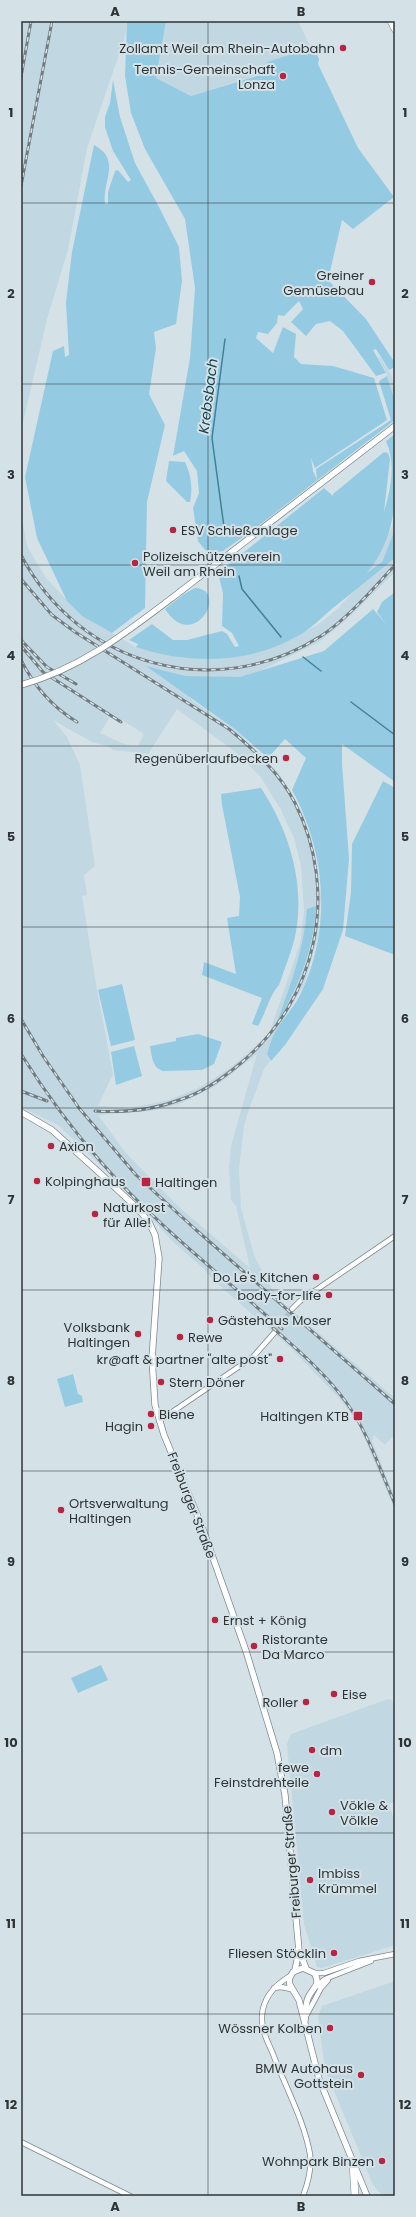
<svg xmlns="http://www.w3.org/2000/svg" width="416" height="2217" font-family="Poppins,sans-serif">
	<rect width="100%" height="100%" fill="#d4e2e8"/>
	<path fill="#c1d7e1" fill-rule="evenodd" d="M 21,21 L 127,21 L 125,37 L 87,148 L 68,250 L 47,319 L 21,431 Z
		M 166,21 L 298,21 L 311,48 L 268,62 L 270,71 L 191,96 L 156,78 Z
		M 377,356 L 381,359 L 391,374 L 395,389 L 395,402 L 386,372 Z
		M 21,514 L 27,546 L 46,578 L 82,616 L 136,647 L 151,651 L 182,658 L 219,659 L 238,657 L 287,642 L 319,624 L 337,609 L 360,585 L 370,569 L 392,527 L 395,514 L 395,529 L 380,566 L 395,556 L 395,572 L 344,622 L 319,642 L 239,681 L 171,678 L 193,701 L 239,733 L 279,773 L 303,814 L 313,845 L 321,898 L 318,937 L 304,985 L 282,1022 L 273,1035 L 267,1054 L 270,1061 L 264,1069 L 248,1112 L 244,1126 L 239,1169 L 241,1208 L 254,1255 L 268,1283 L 281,1301 L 395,1398 L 395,1440 L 392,1437 L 385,1445 L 374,1435 L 372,1441 L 395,1498 L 395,1510 L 356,1419 L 336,1395 L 290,1347 L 213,1280 L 203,1268 L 172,1241 L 125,1188 L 58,1125 L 21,1107 ZM 177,709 L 233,750 L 260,776 L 280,808 L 294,838 L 301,866 L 304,912 L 300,944 L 269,1034 L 229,1069 L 200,1087 L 169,1100 L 130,1108 L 98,1106 L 113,1074 L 97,990 L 82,896 L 87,895 L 84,875 L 95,866 L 80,765 L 67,737 L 53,720 L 92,742 L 108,746 L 113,750 L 148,754 ZM 110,717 L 120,723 L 122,720 L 144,734 L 138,746 L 131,746 L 119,742 L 100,733 ZM 257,1054 L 231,1146 L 229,1168 L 231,1200 L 236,1206 L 250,1268 L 179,1207 L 125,1152 L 98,1115 L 152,1111 L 179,1104 L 216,1086 Z
		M 388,1699 L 392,1700 L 395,1714 L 395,1802 L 389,1804 L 395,1823 L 395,1945 L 322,1968 L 317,1967 L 304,1924 L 287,1744 L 291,1734 Z
		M 395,1981 L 395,2196 L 383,2196 L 373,2185 L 325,2069 L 318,2017 L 322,2006 Z"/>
	<path fill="#95cbe2" d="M 127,21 L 166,21 L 156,78 L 191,96 L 270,72 L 267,62 L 314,47 L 319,59 L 318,64 L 358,148 L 394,197 L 353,229 L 342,220 L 328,280 L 366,319 L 395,363 L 395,367 L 389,370 L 376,349 L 373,350 L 386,373 L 376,376 L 343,331 L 330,321 L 316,324 L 306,336 L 291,322 L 303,309 L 299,301 L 284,316 L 278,315 L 277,323 L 268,334 L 258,332 L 256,338 L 273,353 L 283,327 L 296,334 L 294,357 L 301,364 L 333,366 L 374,378 L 387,420 L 315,468 L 311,458 L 313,471 L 317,480 L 316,469 L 391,420 L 379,381 L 387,376 L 394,398 L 395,420 L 257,527 L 223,551 L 214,553 L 205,550 L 198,541 L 193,508 L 199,493 L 197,471 L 184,451 L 173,456 L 190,358 L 195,288 L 185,219 L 145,149 L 131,113 L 125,76 Z
		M 113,80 L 120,117 L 135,163 L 159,207 L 179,247 L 182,281 L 176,324 L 154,332 L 156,348 L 149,394 L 165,425 L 147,502 L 145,608 L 112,633 L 82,616 L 67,601 L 37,538 L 25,477 L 53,351 L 64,346 L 65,357 L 69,355 L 66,302 L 72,252 L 94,145 C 122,160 102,181 105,204 L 108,204 L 108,192 L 115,171 L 118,170 L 128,182 L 131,180 L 113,151 L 105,127 L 105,117 L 110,103 Z
		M 395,434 C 395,485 402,530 367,573 L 382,562 L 395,529 L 395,558 C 374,575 354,591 333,608 C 322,617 311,629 298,636 C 248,664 189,665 136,647 L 138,644 L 129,640 L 152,624 L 173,640 L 187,640 L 222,631 L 227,634 L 235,647 L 239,646 L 232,633 L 222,626 L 223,593 L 218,573 L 324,488 L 333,496 L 333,494 L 384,452 L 388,453 L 390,459 L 384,512 C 391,489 396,463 386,441 Z
		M 169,461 L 185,462 C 191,474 193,489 190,502 L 187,502 L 166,481 Z
		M 195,588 C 230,589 194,654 165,609 L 184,594 Z
		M 395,592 L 395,782 L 342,744 L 342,763 L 349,859 L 343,930 L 323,989 L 285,1045 L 271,1061 L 267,1054 C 269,1047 271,1040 274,1034 C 282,1019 294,1008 301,993 C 332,928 326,852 292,790 L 306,758 L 285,739 L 268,758 L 236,730 L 146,666 L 185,676 L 240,677 L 324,651 L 373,609 L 386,624 L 377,612 L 382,602 Z
		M 383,781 L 395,788 L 395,955 L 345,936 L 351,892 L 352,844 Z
		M 261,788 C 290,832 307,888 294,941 C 290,956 284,970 279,985 C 269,996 266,1013 258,1026 L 252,1024 L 262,998 L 202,975 L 204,962 L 236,974 L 227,918 L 239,916 L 240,897 L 222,805 L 221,794 Z
		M 316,906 C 314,950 298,987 276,1025 C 290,986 304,950 307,909 Z
		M 122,984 L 135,1040 L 111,1046 L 98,990 Z
		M 198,1034 L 222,1042 L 214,1064 L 202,1070 L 163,1071 C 152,1067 152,1057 150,1046 L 176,1041 L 176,1038 Z
		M 134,1046 L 142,1076 L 116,1085 L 111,1052 Z
		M 73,1374 L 78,1394 L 82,1396 L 83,1402 L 65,1407 L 57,1379 Z
		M 101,1665 L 108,1680 L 78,1693 L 71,1678 Z"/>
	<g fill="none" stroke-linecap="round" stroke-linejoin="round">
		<path stroke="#428098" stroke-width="1.5" d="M 224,527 L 212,438 L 225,339
			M 239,576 L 242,589 L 281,637
			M 303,657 L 321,671
			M 351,702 L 395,735"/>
		<path stroke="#b3bfc4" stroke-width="4.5" stroke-dasharray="4.5 2" stroke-linecap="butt" d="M 275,1332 L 292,1309"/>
		<g stroke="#7c898f" stroke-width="6">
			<path id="minor" d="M 292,1309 L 300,1301 L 395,1236
				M 159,1421 L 253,1357 L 275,1332
				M 314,1973 L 324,1973 L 359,1961 L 395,1954
				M 290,1976 C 275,1985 263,1997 262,2016 C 261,2030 268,2042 273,2054 C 285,2086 304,2120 310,2154 C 312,2169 308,2183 303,2196
				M 317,1986 L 325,1979 L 371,1961
				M 274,1988 L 281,1987 L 291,1989
				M 306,2016 L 321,1988 L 328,1980
				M 21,2142 L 130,2196"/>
		</g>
		<g stroke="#7c898f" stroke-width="7">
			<path id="major" d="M 181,591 L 395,426
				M 21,1112 L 52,1130 L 103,1176 L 139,1210 L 149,1222 L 155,1235 L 159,1258 L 152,1359 L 155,1405 L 164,1435 L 201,1524 L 246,1651 L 277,1753 L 285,1795 L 299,1951 L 306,1968
				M 295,1970 L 299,1951
				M 305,2021 C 306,2014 305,2005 308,1998 C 312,1988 322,1985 314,1973 L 303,1968 L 293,1972 L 289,1979 L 290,1985 L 299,2000 L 319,2079 L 367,2196"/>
		</g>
		<g stroke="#7c898f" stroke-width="8">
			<path id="highway" d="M 391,21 L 395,29
				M 353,2162 L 355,2196"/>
		</g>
		<use href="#minor" stroke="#fff" stroke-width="4.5"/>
		<use href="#major" stroke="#fff" stroke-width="5.5"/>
		<use href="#highway" stroke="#fff" stroke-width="7"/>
		<g stroke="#727b7f" stroke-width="3">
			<path id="rail" d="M 21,77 L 31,21
				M 21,186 L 52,21
				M 21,555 C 79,666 215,704 321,636 C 346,620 375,587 395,565
				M 21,579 L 52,615 L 75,632 L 229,729 C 254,750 280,773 295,803 C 340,893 317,999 241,1063 C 223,1078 204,1092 182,1099 C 154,1110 125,1113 95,1111
				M 21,640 L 47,667 L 76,684
				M 21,646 L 43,672 L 121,722
				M 21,660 C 34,686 52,707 77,722
				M 21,1019 L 43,1056 L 79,1108 L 136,1175 L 195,1229 L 395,1404
				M 21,1054 C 45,1092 71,1128 101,1162 C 153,1222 222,1276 282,1329
				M 21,1091 L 47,1101
				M 273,1328 C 298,1350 326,1374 346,1402 C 368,1432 380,1470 395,1504"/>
		</g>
		<use href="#rail" stroke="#d4e2e8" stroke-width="1.5" stroke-dasharray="4.5" stroke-linecap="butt"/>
		<g stroke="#7c898f" stroke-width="7" stroke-linecap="butt">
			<path id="major-bridge" d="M 21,685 C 83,668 131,629 181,591"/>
		</g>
		<use href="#major-bridge" stroke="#fff" stroke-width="5.5"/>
	</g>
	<path fill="none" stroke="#2e3436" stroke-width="1" stroke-opacity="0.55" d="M 208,21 L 208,2196M 21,203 L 395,203M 21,384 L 395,384M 21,565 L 395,565M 21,746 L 395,746M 21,927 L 395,927M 21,1108 L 395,1108M 21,1290 L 395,1290M 21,1471 L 395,1471M 21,1652 L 395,1652M 21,1833 L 395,1833M 21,2014 L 395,2014"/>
	<g fill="#b72541" stroke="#d4e2e8" stroke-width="1.5">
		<circle cx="343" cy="48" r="4"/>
		<circle cx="283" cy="76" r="4"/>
		<circle cx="372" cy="282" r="4"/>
		<circle cx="173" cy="530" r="4"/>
		<circle cx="135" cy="563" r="4"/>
		<circle cx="286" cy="758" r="4"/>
		<circle cx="51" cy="1146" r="4"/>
		<circle cx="37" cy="1181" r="4"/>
		<rect x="141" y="1177" width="10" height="10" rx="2"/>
		<circle cx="95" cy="1214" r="4"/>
		<circle cx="316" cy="1277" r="4"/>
		<circle cx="329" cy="1295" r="4"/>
		<circle cx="210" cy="1320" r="4"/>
		<circle cx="138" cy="1334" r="4"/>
		<circle cx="180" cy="1337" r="4"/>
		<circle cx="280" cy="1359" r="4"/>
		<circle cx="161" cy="1382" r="4"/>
		<circle cx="151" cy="1414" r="4"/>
		<rect x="353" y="1411" width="10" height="10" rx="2"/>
		<circle cx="151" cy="1426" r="4"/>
		<circle cx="61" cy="1510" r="4"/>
		<circle cx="215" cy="1620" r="4"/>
		<circle cx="254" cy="1646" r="4"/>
		<circle cx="334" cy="1694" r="4"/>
		<circle cx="306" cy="1702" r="4"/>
		<circle cx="312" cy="1750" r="4"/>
		<circle cx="317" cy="1774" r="4"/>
		<circle cx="332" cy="1812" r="4"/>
		<circle cx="310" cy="1880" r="4"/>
		<circle cx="334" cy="1953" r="4"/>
		<circle cx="330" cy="2028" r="4"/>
		<circle cx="361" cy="2075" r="4"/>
		<circle cx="382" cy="2161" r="4"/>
	</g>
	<g text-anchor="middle" stroke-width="4" stroke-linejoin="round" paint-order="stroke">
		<g font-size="13" fill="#2e3436" stroke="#d4e2e8" text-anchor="start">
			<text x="335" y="53" text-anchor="end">Zollamt Weil am Rhein-Autobahn</text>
			<text x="275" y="74" text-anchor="end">Tennis-Gemeinschaft<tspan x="275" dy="15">Lonza</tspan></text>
			<text x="364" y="280" text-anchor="end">Greiner<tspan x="364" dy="15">Gemüsebau</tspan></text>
			<text x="181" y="535">ESV Schießanlage</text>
			<text x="143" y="561">Polizeischützenverein<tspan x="143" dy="15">Weil am Rhein</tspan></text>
			<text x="278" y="763" text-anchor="end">Regenüberlaufbecken</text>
			<text x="59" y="1151">Axion</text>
			<text x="45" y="1186">Kolpinghaus</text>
			<text x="155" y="1187">Haltingen</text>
			<text x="103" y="1212">Naturkost<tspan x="103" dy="15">für Alle!</tspan></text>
			<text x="308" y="1282" text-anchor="end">Do Le's Kitchen</text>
			<text x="321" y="1300" text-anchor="end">body-for-life</text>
			<text x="218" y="1325">Gästehaus Moser</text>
			<text x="130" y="1332" text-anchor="end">Volksbank<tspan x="130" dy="15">Haltingen</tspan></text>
			<text x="188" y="1342">Rewe</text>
			<text x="272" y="1364" text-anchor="end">kr@aft &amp; partner "alte post"</text>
			<text x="169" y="1387">Stern Döner</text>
			<text x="159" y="1419">Biene</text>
			<text x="349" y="1421" text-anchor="end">Haltingen KTB</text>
			<text x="143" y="1431" text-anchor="end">Hagin</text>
			<text x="69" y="1508">Ortsverwaltung<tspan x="69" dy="15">Haltingen</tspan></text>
			<text x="223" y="1625">Ernst + König</text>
			<text x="262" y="1644">Ristorante<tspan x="262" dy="15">Da Marco</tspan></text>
			<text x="342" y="1699">Eise</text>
			<text x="298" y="1707" text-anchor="end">Roller</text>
			<text x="320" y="1755">dm</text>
			<text x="309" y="1772" text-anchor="end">fewe<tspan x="309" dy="15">Feinstdrehteile</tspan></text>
			<text x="340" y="1810">Vökle &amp;<tspan x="340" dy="15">Völkle</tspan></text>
			<text x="318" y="1878">Imbiss<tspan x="318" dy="15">Krümmel</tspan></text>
			<text x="326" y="1958" text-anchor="end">Fliesen Stöcklin</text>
			<text x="322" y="2033" text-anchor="end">Wössner Kolben</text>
			<text x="353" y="2073" text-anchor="end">BMW Autohaus<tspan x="353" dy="15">Gottstein</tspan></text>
			<text x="374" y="2166" text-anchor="end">Wohnpark Binzen</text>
		</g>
		<g font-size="13" fill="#2e3436" stroke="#d4e2e8">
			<text transform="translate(192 1505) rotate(69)" y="5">Freiburger Straße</text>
			<text transform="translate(291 1862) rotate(-95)" y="5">Freiburger Straße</text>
		</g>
		<g font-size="14" font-style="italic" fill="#19404f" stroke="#d4e2e8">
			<text transform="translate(208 396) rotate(-83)" y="5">Krebsbach</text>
		</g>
	</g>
	<rect width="416" height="2217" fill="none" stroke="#d4e2e8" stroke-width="44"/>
	<rect x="22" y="22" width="372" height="2173" fill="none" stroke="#2e3436" stroke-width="1.5"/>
	<g font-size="13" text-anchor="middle" font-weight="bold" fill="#2e3436">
		<text x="115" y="16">A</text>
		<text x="301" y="16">B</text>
		<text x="11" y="117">1</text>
		<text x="405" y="117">1</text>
		<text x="11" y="298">2</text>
		<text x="405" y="298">2</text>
		<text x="11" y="479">3</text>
		<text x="405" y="479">3</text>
		<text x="11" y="660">4</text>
		<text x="405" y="660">4</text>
		<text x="11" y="841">5</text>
		<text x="405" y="841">5</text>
		<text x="11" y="1023">6</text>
		<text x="405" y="1023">6</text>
		<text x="11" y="1204">7</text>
		<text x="405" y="1204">7</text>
		<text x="11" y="1385">8</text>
		<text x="405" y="1385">8</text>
		<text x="11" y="1566">9</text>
		<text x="405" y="1566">9</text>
		<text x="11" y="1747">10</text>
		<text x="405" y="1747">10</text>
		<text x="11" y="1928">11</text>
		<text x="405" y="1928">11</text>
		<text x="11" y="2109">12</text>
		<text x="405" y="2109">12</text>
		<text x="115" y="2211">A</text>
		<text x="301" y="2211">B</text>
	</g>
</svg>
